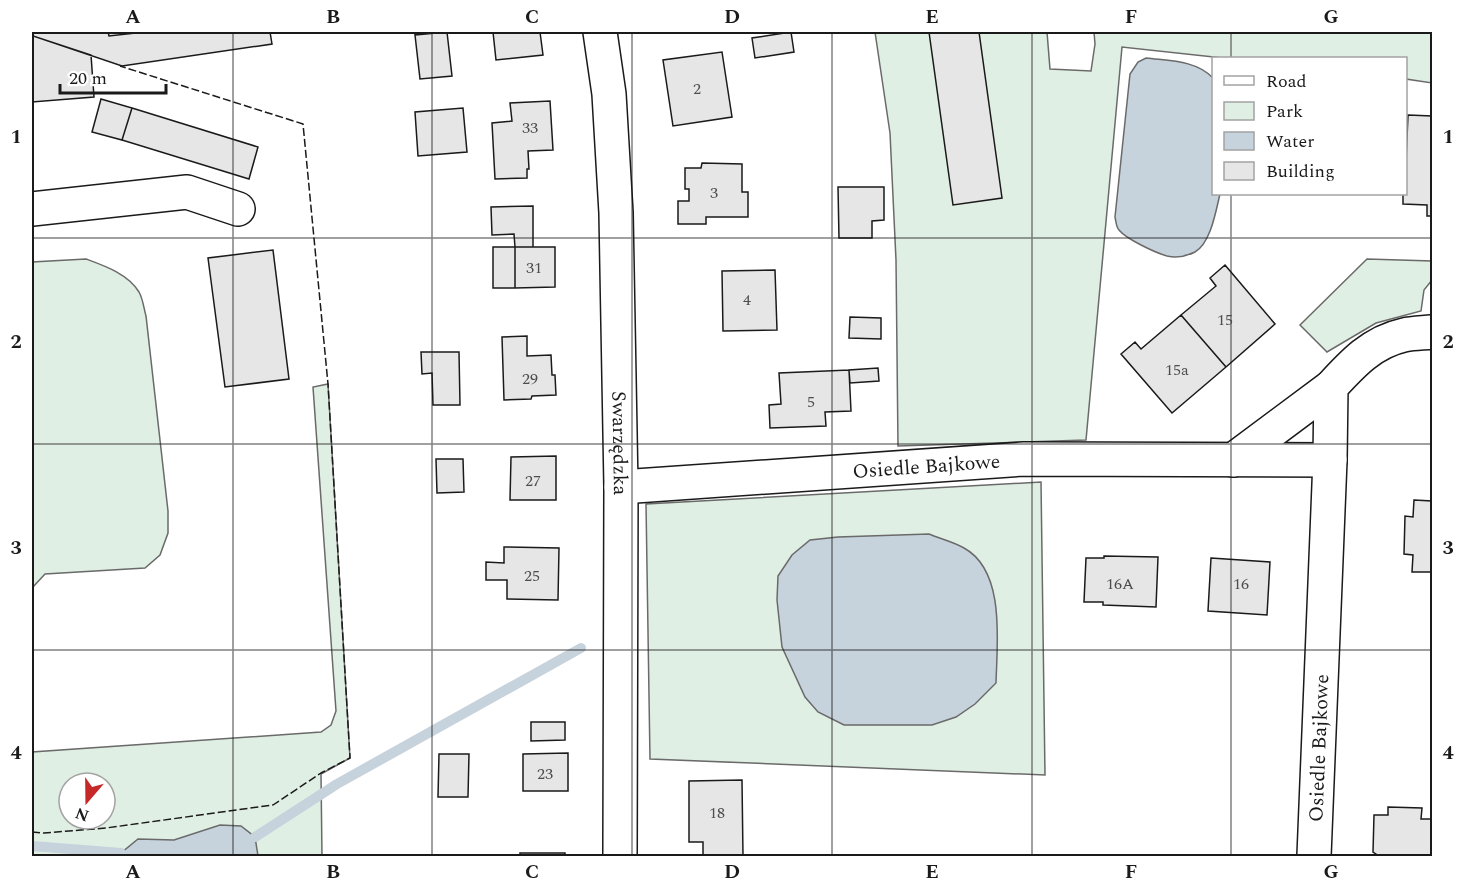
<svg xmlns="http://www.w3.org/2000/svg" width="1464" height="888" font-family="Spectral,serif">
	<rect width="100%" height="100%" fill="#fff"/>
	<path fill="#e0efe3" stroke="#6a6a6a" stroke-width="1.5" fill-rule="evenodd" d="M 875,32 L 1047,32 L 1050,69 L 1091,71 L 1095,44 L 1094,32 L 1432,32 L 1432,83 L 1406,79 L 1406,58 L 1223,58 L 1122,47 L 1086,440 L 898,446 L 896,260 L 890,133 Z
		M 86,259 C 105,266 128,274 139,292 C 143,299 144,309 146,316 L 168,511 L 168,533 L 160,555 L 145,568 L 45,574 L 32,588 L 32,262 Z
		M 1367,259 L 1432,261 L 1432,280 L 1424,290 L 1421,311 L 1376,323 L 1327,352 L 1300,325 Z
		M 328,384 L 350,758 L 321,774 L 322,856 L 32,856 L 32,752 L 321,732 L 331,725 L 336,711 L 313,387 ZM 69,783 L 105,783 L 105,819 L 69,819 Z
		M 1041,482 L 1045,775 L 650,759 L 646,504 Z"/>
	<path fill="#c6d2dc" stroke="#6a6a6a" stroke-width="1.5" d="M 1146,58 C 1169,61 1196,60 1213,78 L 1214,194 L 1220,194 C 1216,210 1211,243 1195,252 C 1187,256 1176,258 1167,256 C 1156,253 1126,239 1119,230 C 1116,227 1116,221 1115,217 L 1130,74 L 1138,62 Z
		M 929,534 C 941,539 954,542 964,548 C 1006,571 997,643 996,683 L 975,704 L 956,717 L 932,725 L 844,725 L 818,712 L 805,697 L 782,647 L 777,600 L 778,576 L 792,555 L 810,540 L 838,537 Z
		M 220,825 L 241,826 L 255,837 L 258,856 L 120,856 L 121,853 L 138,839 L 174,840 Z"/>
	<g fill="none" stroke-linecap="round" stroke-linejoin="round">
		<path stroke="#c6d2dc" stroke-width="10" d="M 255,837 L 337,784 L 581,648
			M 32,846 L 121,853"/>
	</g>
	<path fill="#e6e6e6" stroke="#1a1a1a" stroke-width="1.5" d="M 32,32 L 33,36 L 91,55 L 94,97 L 32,102 Z
		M 32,32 L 108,32 L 109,36 L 145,32 L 270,32 L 272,44 L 122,66 L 33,36 Z
		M 108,32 L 145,32 L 109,36 Z
		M 415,32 L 447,32 L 415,35 Z
		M 447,32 L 452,76 L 420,79 L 415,35 Z
		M 493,32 L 540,32 L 543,55 L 496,60 Z
		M 791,32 L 794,52 L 755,58 L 752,38 Z
		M 929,32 L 979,32 L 1002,198 L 953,205 Z
		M 722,52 L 732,117 L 673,126 L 663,60 Z
		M 101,99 L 132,108 L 122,140 L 92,132 Z
		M 550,101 L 553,150 L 528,151 L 529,169 L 527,169 L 527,178 L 495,179 L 492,123 L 512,121 L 510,103 Z
		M 132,108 L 258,147 L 249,179 L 122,140 Z
		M 463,108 L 467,152 L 418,156 L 415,112 Z
		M 1408,115 L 1432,116 L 1432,216 L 1427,216 L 1427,205 L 1403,204 L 1403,194 L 1406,194 L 1406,161 Z
		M 702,163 L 742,164 L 742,192 L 748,192 L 748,217 L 706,217 L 706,224 L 678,224 L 678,201 L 689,201 L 689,189 L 685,189 L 685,168 L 701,168 Z
		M 838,187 L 884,187 L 884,220 L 872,221 L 872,238 L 839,238 Z
		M 533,206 L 533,247 L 515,247 L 514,234 L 492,235 L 491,207 Z
		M 493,247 L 515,247 L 515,288 L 493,288 Z
		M 515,247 L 555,247 L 555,287 L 515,288 Z
		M 273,250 L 289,379 L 225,387 L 208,258 Z
		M 1225,265 L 1275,324 L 1226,367 L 1181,315 L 1216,286 L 1210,278 Z
		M 775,270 L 777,330 L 723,331 L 722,271 Z
		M 1181,315 L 1226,367 L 1172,413 L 1121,354 L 1135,342 L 1141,349 Z
		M 850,317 L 881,318 L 881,339 L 849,338 Z
		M 527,336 L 527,356 L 551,355 L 552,375 L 555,375 L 556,395 L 532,396 L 531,399 L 504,400 L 502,337 Z
		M 421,352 L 459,352 L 460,405 L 433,405 L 432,373 L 422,374 Z
		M 878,368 L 879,381 L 850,383 L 849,370 Z
		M 849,370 L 851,411 L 825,412 L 826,426 L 770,428 L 769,405 L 781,404 L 779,373 Z
		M 556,456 L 556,500 L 510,500 L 511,457 Z
		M 436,459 L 463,459 L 464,492 L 437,493 Z
		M 1414,500 L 1432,501 L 1432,572 L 1412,572 L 1413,555 L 1404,554 L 1405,516 L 1413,517 Z
		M 504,547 L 559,548 L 558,600 L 507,599 L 507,580 L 486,580 L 486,562 L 504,563 Z
		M 1104,556 L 1158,557 L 1156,607 L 1103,605 L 1103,602 L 1084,602 L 1086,558 L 1104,558 Z
		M 1211,558 L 1270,562 L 1267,615 L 1208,611 Z
		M 531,722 L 565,722 L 565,740 L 531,741 Z
		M 568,753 L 568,791 L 523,791 L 523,754 Z
		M 439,754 L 469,754 L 468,797 L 438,797 Z
		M 742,780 L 743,856 L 703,856 L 703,842 L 689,842 L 689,781 Z
		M 1388,807 L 1422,808 L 1421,819 L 1432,819 L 1432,856 L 1379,856 L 1373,852 L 1374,815 L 1388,815 Z
		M 520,853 L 565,853 L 565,856 L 520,856 Z"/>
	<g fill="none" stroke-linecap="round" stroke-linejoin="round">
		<g stroke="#1a1a1a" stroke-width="36">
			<g id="minor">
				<path id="s1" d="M 600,32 L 609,94 L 616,213 L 621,487 L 620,856"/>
				<path d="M 32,209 L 187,192 L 238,209"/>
				<path d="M 1233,460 L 1331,387"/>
				<path id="s2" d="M 621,487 L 1024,459 L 1330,460"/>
				<path id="s3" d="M 1314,856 L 1330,460 L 1331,387 C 1352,364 1372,342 1404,335 C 1413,333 1423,333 1432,332"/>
			</g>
		</g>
		<use href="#minor" stroke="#fff" stroke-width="33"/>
		<path stroke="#1a1a1a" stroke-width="1.5" stroke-dasharray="8 3" stroke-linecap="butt" d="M 32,832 L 44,833 L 106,828 L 273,805 L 321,773 L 350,758 L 328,384 L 303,124 L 120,66"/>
	</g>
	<path fill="none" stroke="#1a1a1a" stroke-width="1.5" stroke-opacity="0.55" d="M 233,32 L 233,856M 432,32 L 432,856M 632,32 L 632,856M 832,32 L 832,856M 1032,32 L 1032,856M 1231,32 L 1231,58M 1231,194 L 1231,856M 32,238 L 1432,238M 32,444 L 1432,444M 32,650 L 1432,650"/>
	<g text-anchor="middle" stroke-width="4.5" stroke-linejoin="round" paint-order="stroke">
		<g font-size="16" fill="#4d4d4d">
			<text x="697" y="94">2</text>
			<text x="530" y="133">33</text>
			<text x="714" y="198">3</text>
			<text x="534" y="273">31</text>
			<text x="747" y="305">4</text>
			<text x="1225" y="325">15</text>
			<text x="1177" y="375">15a</text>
			<text x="530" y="384">29</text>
			<text x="811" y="407">5</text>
			<text x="533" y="486">27</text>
			<text x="532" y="581">25</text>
			<text x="1120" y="589">16A</text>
			<text x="1241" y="589">16</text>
			<text x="545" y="779">23</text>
			<text x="717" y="818">18</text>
		</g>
		<g font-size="20" fill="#1a1a1a" stroke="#fff">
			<text dy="7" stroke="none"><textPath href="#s1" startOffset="412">Swarzędzka</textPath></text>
			<text dy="7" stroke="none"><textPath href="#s2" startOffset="306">Osiedle Bajkowe</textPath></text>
			<text dy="7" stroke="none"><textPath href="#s3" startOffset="108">Osiedle Bajkowe</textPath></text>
		</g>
	</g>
	<rect width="1464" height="888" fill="none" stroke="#ffffff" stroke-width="66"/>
	<rect x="1212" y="57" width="195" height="138" fill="#ffffff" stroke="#a3a3a3" stroke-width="1.5"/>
	<rect x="1224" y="76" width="30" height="9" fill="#ffffff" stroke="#a3a3a3" stroke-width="1.5"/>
	<text x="1266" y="87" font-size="18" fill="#1a1a1a">Road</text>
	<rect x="1224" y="102" width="30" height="18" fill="#e0efe3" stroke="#a3a3a3" stroke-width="1.5"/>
	<text x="1266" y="117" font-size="18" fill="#1a1a1a">Park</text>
	<rect x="1224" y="132" width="30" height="18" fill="#c6d2dc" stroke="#a3a3a3" stroke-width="1.5"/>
	<text x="1266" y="147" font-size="18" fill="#1a1a1a">Water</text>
	<rect x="1224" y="162" width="30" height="18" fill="#e6e6e6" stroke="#a3a3a3" stroke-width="1.5"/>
	<text x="1266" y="177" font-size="18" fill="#1a1a1a">Building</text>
	<g transform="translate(87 801) rotate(200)"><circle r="28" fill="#ffffff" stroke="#a3a3a3" stroke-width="1.5"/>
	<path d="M0-4.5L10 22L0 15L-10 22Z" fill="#c62828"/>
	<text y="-9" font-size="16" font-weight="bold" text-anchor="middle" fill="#1a1a1a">N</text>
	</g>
	<path d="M60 84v9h106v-9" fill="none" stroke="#1a1a1a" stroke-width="3"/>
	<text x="69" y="84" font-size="18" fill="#1a1a1a" stroke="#ffffff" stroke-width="4.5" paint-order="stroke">20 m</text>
	<rect x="33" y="33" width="1398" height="822" fill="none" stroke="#1a1a1a" stroke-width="2"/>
	<g font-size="20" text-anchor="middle" font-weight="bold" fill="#1a1a1a">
		<text x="133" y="23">A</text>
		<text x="333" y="23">B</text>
		<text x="532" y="23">C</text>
		<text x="732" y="23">D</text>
		<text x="932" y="23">E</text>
		<text x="1131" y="23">F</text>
		<text x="1331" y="23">G</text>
		<text x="16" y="143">1</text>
		<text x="1448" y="143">1</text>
		<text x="16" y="348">2</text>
		<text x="1448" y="348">2</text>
		<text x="16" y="554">3</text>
		<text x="1448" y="554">3</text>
		<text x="16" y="759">4</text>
		<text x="1448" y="759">4</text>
		<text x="133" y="878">A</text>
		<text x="333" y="878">B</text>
		<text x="532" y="878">C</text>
		<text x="732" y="878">D</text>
		<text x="932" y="878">E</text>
		<text x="1131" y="878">F</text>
		<text x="1331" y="878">G</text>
	</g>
</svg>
